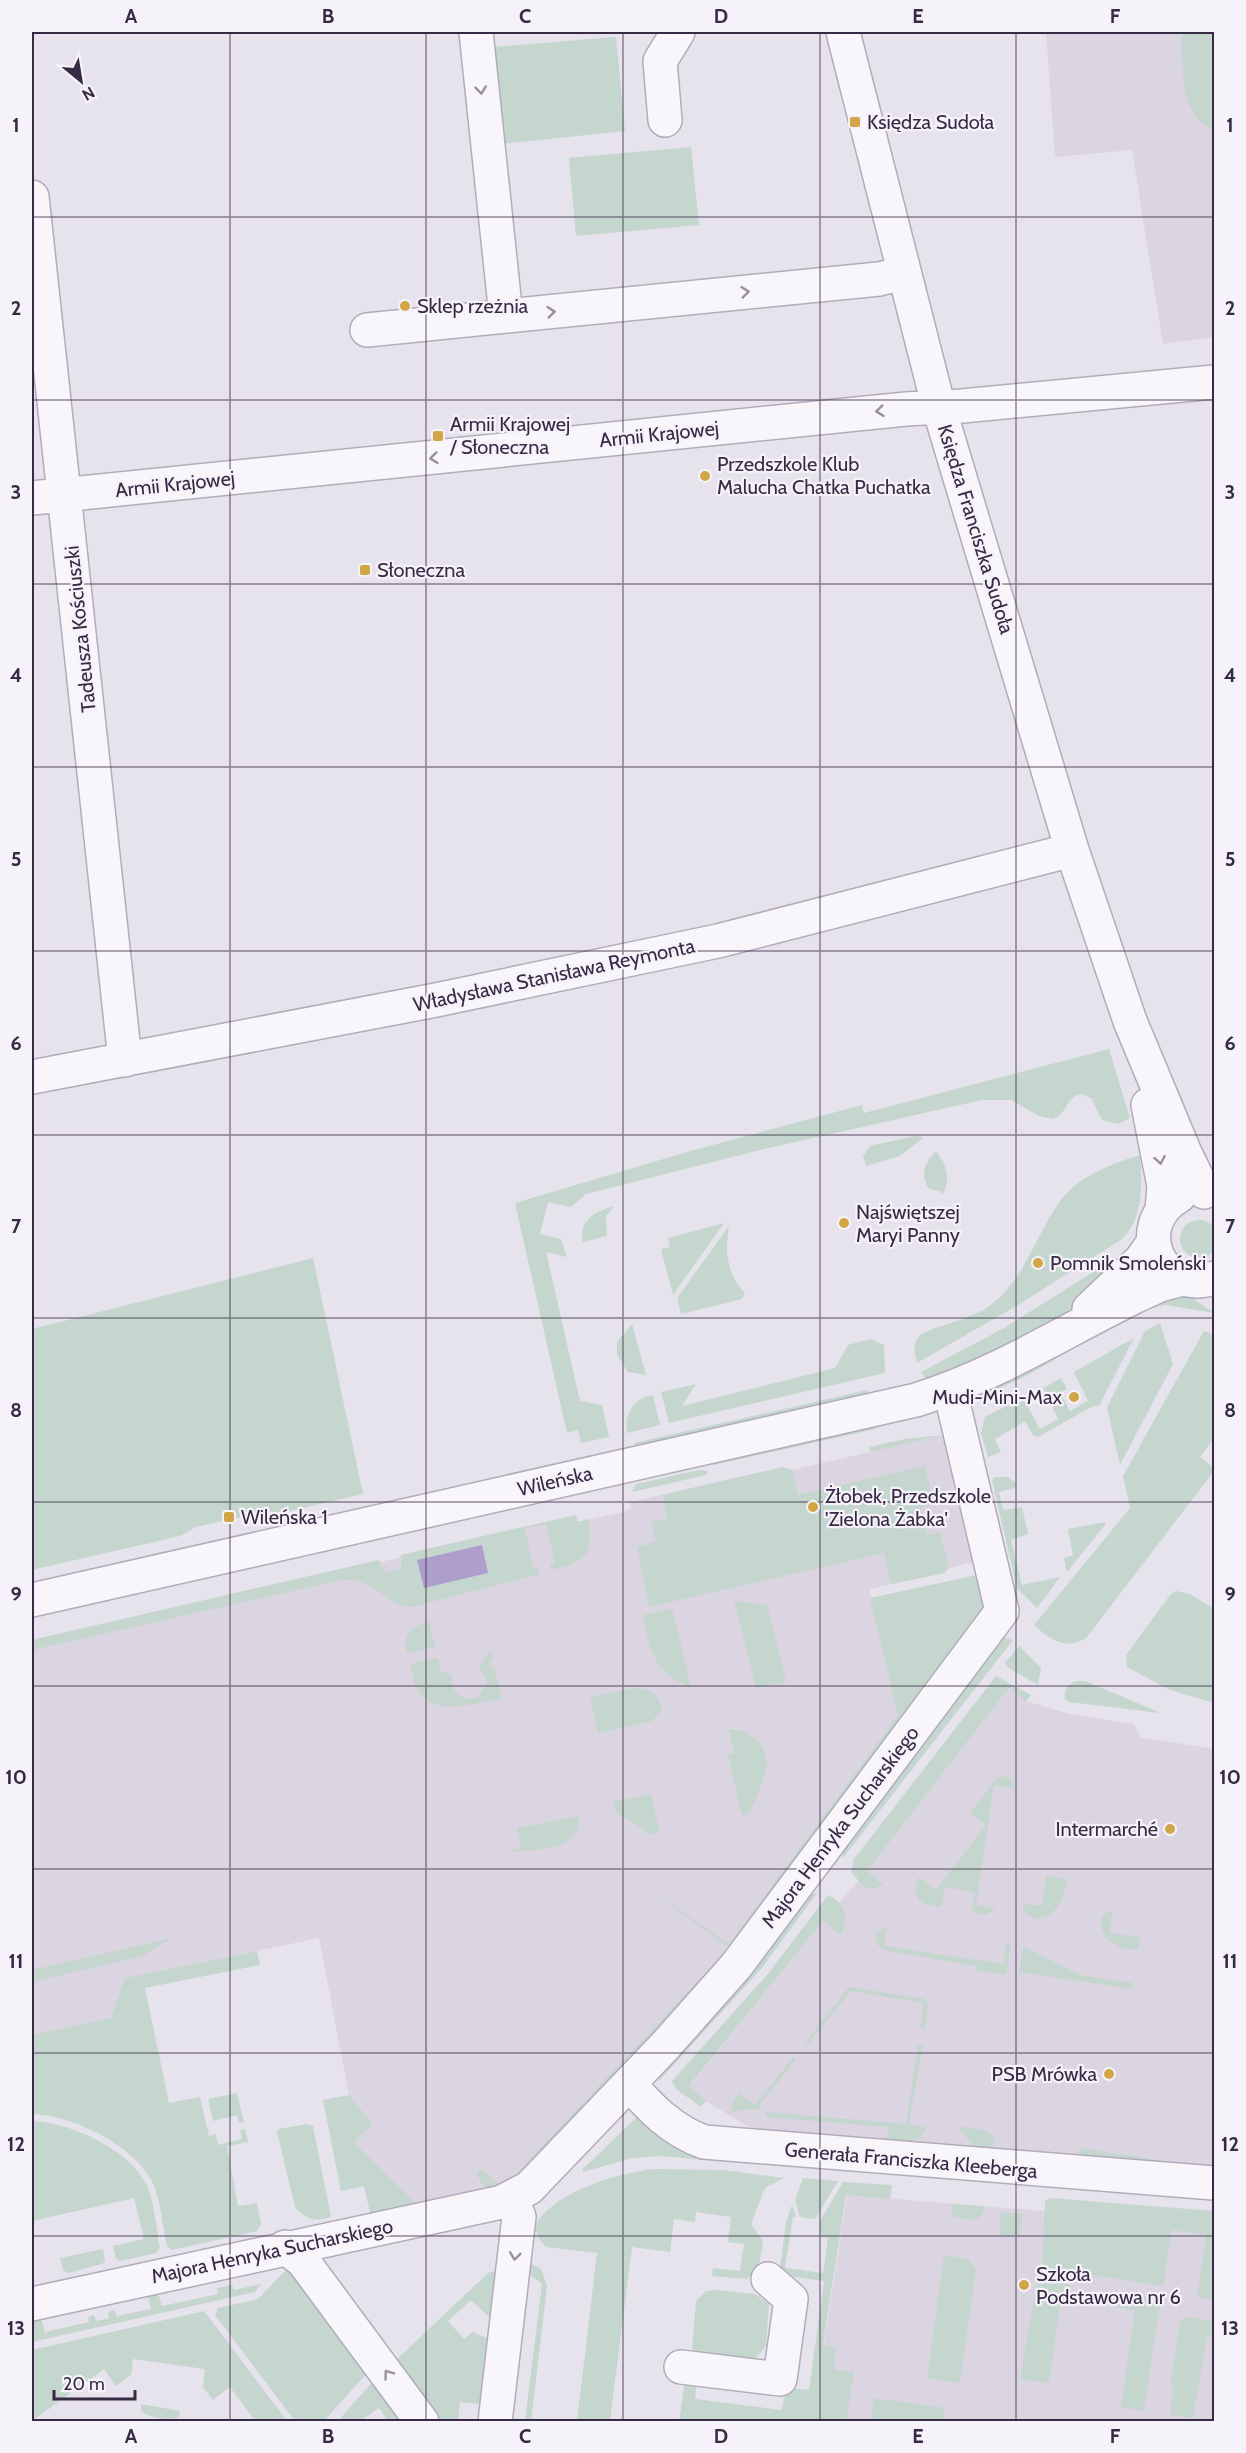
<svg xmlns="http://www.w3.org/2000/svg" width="1246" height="2453" font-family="Cabin,sans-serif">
	<rect width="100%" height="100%" fill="#e7e3ec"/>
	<path fill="#dad5e1" d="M 1046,32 L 1214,32 L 1214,337 L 1163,344 L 1132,150 L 1055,157 Z
		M 944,1435 L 974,1562 L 949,1568 L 944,1573 L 869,1589 L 898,1715 L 729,1944 L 734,1951 L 510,2187 L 371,2216 L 354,2143 L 373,2124 L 349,2095 L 319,1938 L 126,1978 L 111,2018 L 32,2035 L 32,1640 L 379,1560 L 381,1562 L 399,1558 L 401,1555 L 576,1515 L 578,1522 L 623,1512 L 631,1509 L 630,1502 L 783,1467 L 792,1470 Z
		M 1009,1688 L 1026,1701 L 1069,1714 L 1134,1724 L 1140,1737 L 1214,1749 L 1214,2170 L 765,2137 L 706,2101 L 689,2087 L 823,1921 L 867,1871 Z
		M 847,2195 L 1214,2225 L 1214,2421 L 812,2422 Z"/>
	<path fill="#c4d6ce" d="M 1181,32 L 1214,32 L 1214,130 C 1178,116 1184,64 1181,32 Z
		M 616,37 L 625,131 L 500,144 L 491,47 Z
		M 691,147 L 699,225 L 576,236 L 569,158 Z
		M 1109,1049 L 1130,1118 L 1118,1124 L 1102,1120 L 1091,1098 L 1081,1094 C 1065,1098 1067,1115 1052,1119 L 1039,1116 L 1011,1100 L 982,1100 L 760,1150 L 586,1194 L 571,1207 L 548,1202 L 540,1234 L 561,1239 L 567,1257 L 546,1252 L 580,1401 L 602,1405 L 609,1437 L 581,1443 L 578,1430 L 567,1433 L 515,1203 L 687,1152 L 862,1105 L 864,1113 Z
		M 915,1136 L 924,1137 L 900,1156 L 866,1166 L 863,1156 L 870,1146 Z
		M 936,1151 C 946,1164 952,1180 942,1195 L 940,1191 L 929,1189 C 920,1174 924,1163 936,1151 Z
		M 1140,1155 C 1142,1185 1144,1217 1122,1239 L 1018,1305 L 917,1363 C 914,1351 912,1345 920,1335 C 942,1323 972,1320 992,1304 C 1024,1279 1036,1236 1058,1204 C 1076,1177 1111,1164 1140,1155 Z
		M 614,1206 L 606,1216 L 607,1236 L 583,1242 C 578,1220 596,1211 614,1206 Z
		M1180 1239a19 19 0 1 1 38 0a19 19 0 1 1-38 0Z
		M 724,1223 L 673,1295 L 661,1249 L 670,1247 L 668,1238 Z
		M 729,1226 C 725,1252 726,1273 745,1293 L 742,1299 L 681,1314 L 677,1298 Z
		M 313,1258 L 363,1494 L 281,1513 L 269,1511 L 196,1527 L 180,1536 L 32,1570 L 32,1329 Z
		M 1098,1269 L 1105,1269 L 1111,1273 C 1081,1302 1048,1330 1009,1348 C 983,1360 954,1370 926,1380 L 921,1372 L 1004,1328 Z
		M 1172,1294 L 1191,1297 L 1214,1313 L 1165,1305 L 1151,1308 L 1163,1295 Z
		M 1135,1313 L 1026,1376 L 975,1400 L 983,1391 Z
		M 1160,1323 L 1173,1364 L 1120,1465 L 1107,1407 L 1145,1331 Z
		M 632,1324 L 646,1375 L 628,1372 L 617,1355 L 617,1342 Z
		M 1204,1331 L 1211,1333 L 1214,1342 L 1214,1438 L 1200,1457 L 1214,1468 L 1214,1471 L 1087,1637 C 1068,1652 1049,1639 1034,1625 L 1130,1508 L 1123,1476 Z
		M 1134,1338 L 1099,1406 L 1093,1406 L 1038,1437 L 1033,1435 L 1025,1421 L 995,1439 L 1001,1452 L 988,1457 L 981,1433 L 985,1417 L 1020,1399 L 1024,1400 L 1040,1429 L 1058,1419 L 1043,1388 L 1061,1378 L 1067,1389 L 1060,1393 L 1070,1411 L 1088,1401 L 1074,1372 Z
		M 870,1339 L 884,1345 L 885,1373 L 669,1423 L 661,1392 L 696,1384 L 682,1406 L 835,1368 L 848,1345 Z
		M 867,1390 L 870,1398 L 638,1449 L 634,1443 Z
		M 653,1395 L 660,1425 L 627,1433 C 624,1414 634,1398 653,1395 Z
		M 875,1423 L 876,1429 L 713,1465 L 704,1462 Z
		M 944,1435 L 871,1452 L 869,1447 L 905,1439 L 944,1435 L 987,1604 L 734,1951 L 634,1879 L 729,1944 L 898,1715 L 870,1598 L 977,1575 Z
		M 925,1466 L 934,1505 L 921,1508 L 927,1535 L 940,1532 L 949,1568 L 944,1573 L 891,1584 L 884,1553 L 649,1607 L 637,1547 L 656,1542 L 652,1522 L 667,1519 L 663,1495 L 783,1467 L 792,1470 L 798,1495 Z
		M 699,1470 L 708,1471 L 706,1475 L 632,1492 L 636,1484 Z
		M 994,1477 L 1008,1477 L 1017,1484 L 1015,1488 L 999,1492 L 1003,1510 L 1022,1507 L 1028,1534 L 1011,1540 L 1022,1585 L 1060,1577 L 1037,1608 L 1017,1588 L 992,1481 Z
		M 576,1515 L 577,1522 L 589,1519 C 593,1558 586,1561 551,1570 L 550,1565 L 555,1563 L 546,1524 L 525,1528 L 533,1568 L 538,1568 L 539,1574 L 412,1607 C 385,1607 377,1577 341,1580 L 32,1650 L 32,1640 L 379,1560 L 384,1573 L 401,1569 L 401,1555 Z
		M 1105,1522 L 1105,1525 L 1067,1572 L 1064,1558 L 1073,1555 L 1068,1529 Z
		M 1176,1591 L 1190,1594 L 1214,1609 L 1214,1703 L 1170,1690 L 1127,1667 L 1126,1655 L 1170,1595 Z
		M 734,1601 L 767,1605 L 786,1682 L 756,1688 Z
		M 672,1609 L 691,1687 C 653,1674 650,1649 643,1615 Z
		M 429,1622 L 435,1647 L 407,1653 C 403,1634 410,1626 429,1622 Z
		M 1002,1637 L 1013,1640 L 843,1858 L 842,1850 Z
		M 1019,1646 L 1041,1668 L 1038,1685 L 1007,1667 L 1005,1663 Z
		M 490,1650 L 493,1661 L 489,1662 L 491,1667 L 494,1666 L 502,1698 C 476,1703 430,1719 416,1687 C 413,1680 412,1671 410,1664 L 438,1658 L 441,1671 L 452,1675 C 449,1692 463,1704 479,1696 L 487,1681 L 479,1666 Z
		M 996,1676 L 1031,1695 L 1026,1701 L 1009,1688 L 867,1871 L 883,1884 L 873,1889 L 863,1886 L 851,1872 L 854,1859 Z
		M 1078,1681 L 1085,1681 L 1161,1713 L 1069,1702 L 1065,1699 C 1063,1689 1069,1683 1078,1681 Z
		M 634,1688 C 650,1688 659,1694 662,1710 L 652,1721 L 598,1733 L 590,1697 Z
		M 728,1729 C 749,1728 769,1745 766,1768 C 764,1782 755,1799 750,1813 L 742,1815 L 728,1755 L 734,1753 Z
		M 1005,1776 L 1012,1780 L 1014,1788 L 994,1785 L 976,1905 L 997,1909 L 984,1915 L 972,1912 L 975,1892 L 945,1887 L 941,1907 L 924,1904 C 914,1897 914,1887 919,1877 L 936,1890 L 986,1825 L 970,1813 L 997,1778 Z
		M 651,1794 L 660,1833 L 650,1834 L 616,1812 L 613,1802 Z
		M 579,1816 C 582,1853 530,1850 503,1852 L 521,1848 L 517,1828 Z
		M 1046,1876 L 1067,1879 C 1064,1899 1058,1916 1036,1919 L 1025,1913 L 1022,1904 L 1042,1906 Z
		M 817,1893 L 761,1969 L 658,2082 L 664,2066 L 808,1895 Z
		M 828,1895 C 845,1902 849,1919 841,1935 L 823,1921 L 689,2086 L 706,2101 L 701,2107 L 676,2089 L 672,2081 L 767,1975 Z
		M 1113,1909 L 1109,1933 L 1140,1937 L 1138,1950 C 1119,1949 1096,1940 1102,1916 Z
		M 886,1926 L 884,1946 L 1003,1964 L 1007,1943 L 1011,1944 L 1006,1975 L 975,1971 L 975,1966 L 883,1950 L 877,1944 L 876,1934 Z
		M 172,1938 L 142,1956 L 32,1982 L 32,1970 Z
		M 1023,1947 L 1080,1975 L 1133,1983 L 1132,1989 L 1019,1972 Z
		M 257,1951 L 260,1965 L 145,1988 L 169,2103 L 200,2097 L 209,2136 L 216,2134 L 218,2145 L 242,2139 L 240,2131 L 245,2129 L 248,2142 L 227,2146 L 238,2206 L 257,2203 L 261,2224 L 257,2231 L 172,2250 L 167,2246 C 162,2225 161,2197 150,2178 C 130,2143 71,2115 32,2114 L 32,2035 L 111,2018 L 125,1978 Z
		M 714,1964 L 718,1965 L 718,1971 L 657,2039 L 516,2182 L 503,2190 L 487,2192 L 476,2173 L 481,2169 L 503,2188 Z
		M 849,1987 L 925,1999 L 928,2006 L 925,2029 L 920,2028 L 924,2003 L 851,1991 L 808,2044 L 806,2042 Z
		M 918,2045 L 923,2045 L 909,2124 L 927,2128 C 916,2143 904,2145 886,2147 L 888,2127 L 767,2117 L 765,2112 L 906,2124 Z
		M 793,2058 L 796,2060 L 760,2104 L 762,2108 L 731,2112 L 734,2099 L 739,2093 L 755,2105 Z
		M 237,2093 L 244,2122 L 239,2123 L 237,2115 L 213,2121 L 208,2099 Z
		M 349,2095 L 373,2124 L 354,2143 L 419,2206 L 371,2216 L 364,2186 L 341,2191 L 323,2100 Z
		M 639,2115 L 680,2150 L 776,2161 L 780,2166 L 659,2156 L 632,2158 L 583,2172 L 583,2169 Z
		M 32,2121 C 69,2122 129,2149 146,2184 C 155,2202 156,2228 160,2248 L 156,2253 L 120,2261 L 116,2259 L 113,2246 L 144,2239 L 134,2198 L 32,2221 Z
		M 307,2124 L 313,2126 L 331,2217 C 314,2221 307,2221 295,2207 L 277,2132 L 278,2129 Z
		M 958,2126 L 982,2130 L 994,2135 L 993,2155 L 975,2149 Z
		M 1080,2148 L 1214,2169 L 1079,2162 Z
		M 656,2169 L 723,2170 L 784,2178 L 765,2188 L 751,2224 L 763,2241 L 759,2266 L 747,2279 L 712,2276 L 713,2268 L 740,2271 L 744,2244 L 728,2242 L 731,2217 L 696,2212 L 695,2222 L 674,2219 L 670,2252 L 632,2247 L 610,2421 L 577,2421 L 597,2253 L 546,2247 L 539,2239 L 535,2228 C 548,2193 623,2171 656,2169 Z
		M 803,2178 L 838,2181 L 815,2219 L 800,2217 L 795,2200 Z
		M 843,2182 L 892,2185 L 890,2199 L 846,2195 L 823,2345 L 836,2348 L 834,2370 L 854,2372 L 846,2421 L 679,2422 L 685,2380 L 697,2380 L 695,2399 L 782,2410 L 785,2392 L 789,2388 L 809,2390 L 824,2281 L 786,2276 L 780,2269 L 786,2222 L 792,2205 L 796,2217 L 793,2217 L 785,2268 L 823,2273 L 828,2238 L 819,2237 L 820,2221 Z
		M 1051,2198 L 1214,2211 L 1214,2300 L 1197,2297 L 1206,2235 L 1172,2230 L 1163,2286 L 1042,2267 L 1045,2201 Z
		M 953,2204 L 984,2206 C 984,2226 964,2219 951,2216 Z
		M 1001,2212 L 1022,2214 L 1019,2236 L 999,2235 Z
		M 103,2249 L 105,2261 L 102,2264 L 68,2273 L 63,2270 L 60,2258 Z
		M 944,2255 L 968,2259 L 976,2270 L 960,2383 L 927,2378 Z
		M 529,2262 L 541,2269 L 547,2286 L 531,2422 L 525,2421 L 542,2284 L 525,2271 Z
		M 297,2268 L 367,2373 L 324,2421 L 295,2421 L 215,2315 L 218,2308 L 258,2299 L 286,2270 Z
		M 494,2271 L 496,2273 L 491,2319 L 471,2300 L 448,2321 L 464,2339 L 473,2332 L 488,2339 L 481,2401 L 477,2404 L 460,2402 L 458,2421 L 431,2421 L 438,2417 L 392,2364 L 488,2273 Z
		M 1044,2281 L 1071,2285 L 1069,2299 L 1061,2299 L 1049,2383 L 1020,2379 L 1036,2287 Z
		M 261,2284 L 255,2292 L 32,2342 L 32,2317 L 40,2315 L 45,2332 L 89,2322 L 88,2317 L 94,2315 L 96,2321 L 109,2318 L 108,2312 L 115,2310 L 117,2316 L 151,2309 L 147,2292 L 157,2290 L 162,2306 L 218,2294 L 217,2288 L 232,2285 L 234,2290 Z
		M 716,2290 L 755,2294 L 769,2304 L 766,2346 L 753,2361 L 695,2353 L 692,2348 L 696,2301 L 706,2291 Z
		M 1116,2292 L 1156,2299 L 1160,2303 L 1144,2411 L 1121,2407 L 1135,2310 L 1111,2306 Z
		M 204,2311 L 287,2421 L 255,2421 L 230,2387 L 213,2400 L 203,2387 L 205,2369 L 133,2359 L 131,2375 L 116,2386 L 104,2369 L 32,2421 L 32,2350 Z
		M 1188,2317 L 1214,2321 L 1214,2336 L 1207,2335 L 1193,2418 L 1170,2415 L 1173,2389 L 1171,2380 L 1180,2322 Z
		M 376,2378 L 413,2422 L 388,2421 L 379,2408 L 360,2421 L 337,2422 Z
		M 874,2398 L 945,2408 L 943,2421 L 870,2421 Z
		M 141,2404 L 180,2411 L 179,2417 C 169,2421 149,2418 141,2411 Z"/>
	<path fill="#ae9ecc" d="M 482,1545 L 488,1573 L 424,1588 L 417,1560 Z"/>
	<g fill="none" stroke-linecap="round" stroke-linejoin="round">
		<g stroke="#b2acba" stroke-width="36">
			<path id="minor" d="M 476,32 L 506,316
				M 843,32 L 939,408 L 1072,850 L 1130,1021 L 1185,1153 L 1204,1192
				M 665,120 L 660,61 L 678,32
				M 32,197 L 125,1060
				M 367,330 L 879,279 L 904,273
				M 32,498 L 906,409 L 962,406 L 1214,382
				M 32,1077 L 436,1000 L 718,941 L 1072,850
				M 1148,1105 L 1164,1186 L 1162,1209
				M 1179,1196 C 1129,1225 1159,1296 1214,1278
				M 1089,1309 L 1141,1260 L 1153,1243
				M 32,1600 L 916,1400 C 994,1376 1063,1332 1136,1296 L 1160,1285 L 1182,1279
				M 629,2084 C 652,2109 671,2130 704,2142 L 1214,2183
				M 285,2247 L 303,2261 L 422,2422
				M 32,2304 L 502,2202 L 529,2188 L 665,2046 L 736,1966 L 1002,1611 L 950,1390
				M 681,2367 L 780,2379 L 791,2299 L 768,2279
				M 495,2422 L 519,2217 L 512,2199"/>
		</g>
		<use href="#minor" stroke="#f8f6fa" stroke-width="33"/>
	</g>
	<defs><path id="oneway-chevron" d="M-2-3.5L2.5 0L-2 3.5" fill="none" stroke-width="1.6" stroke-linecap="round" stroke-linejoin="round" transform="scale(1.5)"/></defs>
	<g stroke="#98909f">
		<use href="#oneway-chevron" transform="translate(481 90) rotate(84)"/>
		<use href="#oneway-chevron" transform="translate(745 292) rotate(-6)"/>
		<use href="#oneway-chevron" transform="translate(551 312) rotate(-6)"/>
		<use href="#oneway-chevron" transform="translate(880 411) rotate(174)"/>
		<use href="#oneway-chevron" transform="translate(434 458) rotate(174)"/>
		<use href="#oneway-chevron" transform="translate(1160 1160) rotate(80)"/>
		<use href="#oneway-chevron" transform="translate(515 2256) rotate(97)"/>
		<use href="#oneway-chevron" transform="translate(388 2374) rotate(-126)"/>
	</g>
	<path fill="none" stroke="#372a44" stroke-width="1.5" stroke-opacity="0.55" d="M 230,32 L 230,2422M 426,32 L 426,2422M 623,32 L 623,2422M 820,32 L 820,2422M 1016,32 L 1016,2422M 32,217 L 1214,217M 32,400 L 1214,400M 32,584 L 1214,584M 32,767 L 1214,767M 32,951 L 1214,951M 32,1135 L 1214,1135M 32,1318 L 1214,1318M 32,1502 L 1214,1502M 32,1686 L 1214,1686M 32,1869 L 1214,1869M 32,2053 L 1214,2053M 32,2236 L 1214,2236"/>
	<g fill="#d2a646" stroke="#f5f3f9" stroke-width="2">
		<rect x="849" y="116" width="12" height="12" rx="3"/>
		<circle cx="405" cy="306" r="6"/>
		<rect x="432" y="430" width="12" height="12" rx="3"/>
		<circle cx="705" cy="476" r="6"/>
		<rect x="359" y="564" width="12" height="12" rx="3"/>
		<circle cx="844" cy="1223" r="6"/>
		<circle cx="1038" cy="1263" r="6"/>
		<circle cx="1074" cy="1397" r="6"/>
		<circle cx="813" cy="1507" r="6"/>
		<rect x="223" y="1511" width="12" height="12" rx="3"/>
		<circle cx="1170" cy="1829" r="6"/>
		<circle cx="1109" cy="2074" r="6"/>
		<circle cx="1024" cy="2285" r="6"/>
	</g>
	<g text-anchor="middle" stroke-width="4.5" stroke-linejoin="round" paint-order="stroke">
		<g font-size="20" fill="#372a44" stroke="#f5f3f9" text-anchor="start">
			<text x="867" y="129">Księdza Sudoła</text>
			<text x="417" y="313">Sklep rzeżnia</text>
			<text x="450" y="431">Armii Krajowej<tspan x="450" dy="23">/ Słoneczna</tspan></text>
			<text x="717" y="471">Przedszkole Klub<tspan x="717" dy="23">Malucha Chatka Puchatka</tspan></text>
			<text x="377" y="577">Słoneczna</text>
			<text x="856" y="1219">Najświętszej<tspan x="856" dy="23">Maryi Panny</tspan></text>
			<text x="1050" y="1270">Pomnik Smoleński</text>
			<text x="1062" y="1404" text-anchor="end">Mudi-Mini-Max</text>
			<text x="825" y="1503">Żłobek, Przedszkole<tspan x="825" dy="23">'Zielona Żabka'</tspan></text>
			<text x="241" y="1524">Wileńska 1</text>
			<text x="1158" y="1836" text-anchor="end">Intermarché</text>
			<text x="1097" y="2081" text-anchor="end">PSB Mrówka</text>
			<text x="1036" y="2281">Szkoła<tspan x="1036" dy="23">Podstawowa nr 6</tspan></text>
		</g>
		<g font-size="20" fill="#372a44" stroke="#f5f3f9">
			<text transform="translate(659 434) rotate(-6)" y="7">Armii Krajowej</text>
			<text transform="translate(175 484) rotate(-6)" y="7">Armii Krajowej</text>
			<text transform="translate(976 529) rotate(73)" y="7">Księdza Franciszka Sudoła</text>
			<text transform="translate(80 629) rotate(-96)" y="7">Tadeusza Kościuszki</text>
			<text transform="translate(554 975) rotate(-12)" y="7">Władysława Stanisława Reymonta</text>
			<text transform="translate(555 1481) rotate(-13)" y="7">Wileńska</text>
			<text transform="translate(840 1827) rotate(-53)" y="7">Majora Henryka Sucharskiego</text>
			<text transform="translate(911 2160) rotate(5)" y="7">Generała Franciszka Kleeberga</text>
			<text transform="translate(272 2251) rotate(-12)" y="7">Majora Henryka Sucharskiego</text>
		</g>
	</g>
	<rect width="1246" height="2453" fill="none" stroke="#f5f3f9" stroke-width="66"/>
	<g transform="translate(81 81) rotate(150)" stroke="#f5f3f9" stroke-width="4.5" paint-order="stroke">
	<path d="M0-4.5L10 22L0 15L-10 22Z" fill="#372a44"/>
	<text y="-9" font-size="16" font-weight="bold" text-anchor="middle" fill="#372a44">N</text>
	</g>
	<path d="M54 2390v9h81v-9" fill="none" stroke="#372a44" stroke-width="3"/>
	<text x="63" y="2390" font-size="18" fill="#372a44" stroke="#f5f3f9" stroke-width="4.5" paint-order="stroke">20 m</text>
	<rect x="33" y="33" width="1180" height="2387" fill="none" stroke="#372a44" stroke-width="2"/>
	<g font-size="20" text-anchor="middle" font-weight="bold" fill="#372a44">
		<text x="131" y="23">A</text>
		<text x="328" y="23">B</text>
		<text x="525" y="23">C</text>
		<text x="721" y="23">D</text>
		<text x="918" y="23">E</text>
		<text x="1115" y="23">F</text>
		<text x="16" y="132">1</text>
		<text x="1230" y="132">1</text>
		<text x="16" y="315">2</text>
		<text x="1230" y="315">2</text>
		<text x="16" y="499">3</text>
		<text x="1230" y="499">3</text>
		<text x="16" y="682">4</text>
		<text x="1230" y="682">4</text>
		<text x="16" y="866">5</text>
		<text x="1230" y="866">5</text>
		<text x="16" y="1050">6</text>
		<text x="1230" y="1050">6</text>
		<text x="16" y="1233">7</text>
		<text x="1230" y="1233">7</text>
		<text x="16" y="1417">8</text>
		<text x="1230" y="1417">8</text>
		<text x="16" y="1601">9</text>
		<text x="1230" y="1601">9</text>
		<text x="16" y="1784">10</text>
		<text x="1230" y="1784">10</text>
		<text x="16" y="1968">11</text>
		<text x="1230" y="1968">11</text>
		<text x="16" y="2151">12</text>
		<text x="1230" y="2151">12</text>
		<text x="16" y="2335">13</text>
		<text x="1230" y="2335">13</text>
		<text x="131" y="2443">A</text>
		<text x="328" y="2443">B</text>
		<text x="525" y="2443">C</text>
		<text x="721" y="2443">D</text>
		<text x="918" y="2443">E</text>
		<text x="1115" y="2443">F</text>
	</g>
</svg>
